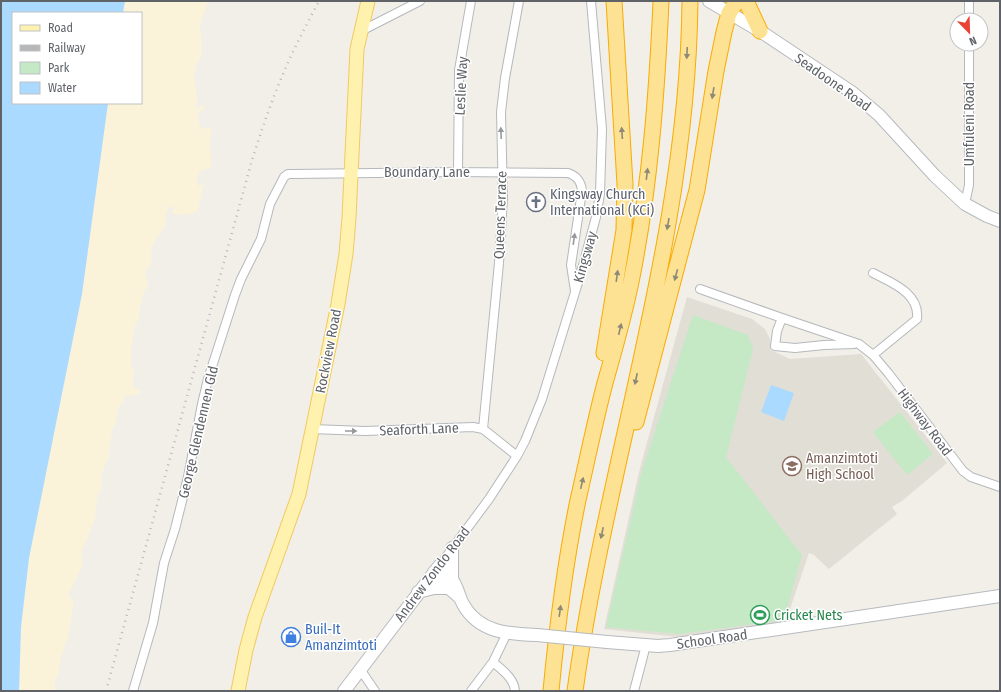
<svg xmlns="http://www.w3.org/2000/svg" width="1001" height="692" font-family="'Fira Sans Condensed',sans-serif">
	<rect width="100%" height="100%" fill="#f1efe8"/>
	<path fill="#e1ded6" d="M 687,297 L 752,319 L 765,329 L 770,339 L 771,350 L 790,359 L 861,354 L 947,463 L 902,501 L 892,507 L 897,514 L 829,569 L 814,555 L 809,553 L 785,624 L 678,637 L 604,629 L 640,468 Z"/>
	<path fill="#c5e8c5" d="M 693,315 L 748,335 L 753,349 L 726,457 L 802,555 L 784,620 L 679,634 L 606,627 L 642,471 Z
		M 900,412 L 933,454 L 907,475 L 873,432 Z"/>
	<path fill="#fbf3d9" d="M 124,1 L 208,1 L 200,25 L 202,49 L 201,56 L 196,66 L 194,78 L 197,100 L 195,106 L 198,109 L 202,104 L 204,106 L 203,109 L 197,115 L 200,127 L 204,129 L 211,128 L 210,149 L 212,166 L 210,165 L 209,170 L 205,169 L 199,172 L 196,182 L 199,187 L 202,183 L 204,185 L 197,212 C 190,214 179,216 172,213 L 174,209 L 172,207 L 169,206 L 165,216 C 169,228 159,232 154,242 C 151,248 150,258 152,264 L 149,267 L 147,267 L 145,275 C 152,285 145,287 143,296 C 141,299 142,301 140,305 L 139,319 L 135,325 L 133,333 L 131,351 L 131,368 L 134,372 L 132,384 L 135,389 L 140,390 L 141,392 C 137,396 130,396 125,395 L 124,401 L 118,408 L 116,416 L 117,420 L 112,429 L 110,443 L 109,456 L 100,478 L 102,482 L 100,487 L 100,493 L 96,496 L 98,499 L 94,521 L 87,539 L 81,552 L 83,564 L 68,595 L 74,602 L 68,636 L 60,660 L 59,674 C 52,679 55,684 55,691 L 19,691 L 21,627 L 29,558 L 82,294 L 108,103 L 141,103 L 141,13 L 122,13 Z"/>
	<path fill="#aadaff" d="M 1,1 L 125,1 L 123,13 L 13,13 L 13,103 L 108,103 L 82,294 L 29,558 L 21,627 L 19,691 L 1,691 Z
		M 771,385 L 794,393 L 784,421 L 761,412 Z"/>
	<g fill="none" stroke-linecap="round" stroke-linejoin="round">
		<g stroke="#b5b8bc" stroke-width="10">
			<path id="street" d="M 969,1 L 969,20
				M 361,32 L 367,28 L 420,1
				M 458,172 L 459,70 L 471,1
				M 965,204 L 969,185 L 969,44
				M 700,289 L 782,318 L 859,344 L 873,355 L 889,374 L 963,471 L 971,477 L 1000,487
				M 782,318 L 777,331 L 775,346 L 795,348 L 824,345 L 854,344
				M 873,355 L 917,319 C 920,293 892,283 873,273
				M 312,429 L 365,431 L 473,427 L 483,429 L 517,456
				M 483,429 L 499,263 L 503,198 L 501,112 L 505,78 L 519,1
				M 440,565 L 489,499 L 517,456 L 525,441 L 542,399 L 581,273 L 596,217 L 600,194 L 602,129 L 591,1
				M 493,662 C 502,670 514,678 515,691
				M 360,669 L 375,691
				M 133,691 L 153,623 L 164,563 L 175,529 L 188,477 L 202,404 L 208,379 L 235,295 L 241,279 L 261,239 L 270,204 L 284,177 L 288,174 L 292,174 L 458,172 L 568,173 C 577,176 581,181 582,191 L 571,265 L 575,291
				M 471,691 L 493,662 L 507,633
				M 634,691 L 646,645"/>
		</g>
		<g stroke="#b6babf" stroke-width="14">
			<path id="secondary" d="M 709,1 L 760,31 L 853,93 L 879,115 L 935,176 L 965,204 L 987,216 L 1000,221
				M 452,548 L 452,579
				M 434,572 L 449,588 L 458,596
				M 418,592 L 434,588 L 449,588
				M 607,642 L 658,646 L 670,645 L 1000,596
				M 344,691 L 440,565 C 446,572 453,578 456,587 C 459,593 460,599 463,604 C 479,633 509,634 537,635"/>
		</g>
		<g stroke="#f2c960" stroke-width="15">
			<path id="primary" d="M 238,691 L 246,650 L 255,617 L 299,494 L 338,304 L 346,254 L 349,218 L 357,49 L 368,1"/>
		</g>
		<g stroke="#f9ab00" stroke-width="17">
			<path id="highway" d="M 746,1 L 760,31
				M 604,353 L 624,230 L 625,184 L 614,1
				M 636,422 L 697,190 L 716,71 L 724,32 L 729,13 L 737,1
				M 551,691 C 557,627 565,563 578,500 C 587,461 595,421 605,383 C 615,348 625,313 632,277 C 650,186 657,93 661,1
				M 575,691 C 607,460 688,236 690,1"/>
		</g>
		<use href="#street" stroke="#fff" stroke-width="8"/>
		<use href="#secondary" stroke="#fff" stroke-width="12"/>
		<use href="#primary" stroke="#fff2af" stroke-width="13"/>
		<use href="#highway" stroke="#fde293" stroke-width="15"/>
		<path stroke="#b6b7b8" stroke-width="2.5" stroke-dasharray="1 5" stroke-linecap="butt" d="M 106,691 L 252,160 C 263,125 275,91 290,58 C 299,39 309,20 319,1"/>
		<g stroke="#b6babf" stroke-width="14" stroke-linecap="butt">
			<path id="secondary-bridge" d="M 537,635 L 607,642"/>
		</g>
		<use href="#secondary-bridge" stroke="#fff" stroke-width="12"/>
	</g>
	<defs><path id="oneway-solid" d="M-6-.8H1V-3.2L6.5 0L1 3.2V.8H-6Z"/></defs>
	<g fill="#8e8975">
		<use href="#oneway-solid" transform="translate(687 53) rotate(93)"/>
		<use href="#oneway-solid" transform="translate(713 93) rotate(99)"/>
		<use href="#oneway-solid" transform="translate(622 133) rotate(-94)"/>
		<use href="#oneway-solid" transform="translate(647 174) rotate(-83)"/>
		<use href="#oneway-solid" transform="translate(668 224) rotate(100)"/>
		<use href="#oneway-solid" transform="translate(676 275) rotate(105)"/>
		<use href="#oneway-solid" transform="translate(617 276) rotate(-82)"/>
		<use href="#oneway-solid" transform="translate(620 329) rotate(-77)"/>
		<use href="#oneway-solid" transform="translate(636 379) rotate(102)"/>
		<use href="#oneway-solid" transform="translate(582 483) rotate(-77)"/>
		<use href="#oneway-solid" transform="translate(602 533) rotate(102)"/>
		<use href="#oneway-solid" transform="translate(560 611) rotate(-82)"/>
	</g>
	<g fill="#979a9d">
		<use href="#oneway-solid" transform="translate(501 133) rotate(-92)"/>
		<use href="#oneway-solid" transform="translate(574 239) rotate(-82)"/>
		<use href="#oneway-solid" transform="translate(351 431)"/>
	</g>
	<defs>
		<g id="church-ring" transform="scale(1)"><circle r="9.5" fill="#fff" stroke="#6b7280" stroke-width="1.5"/><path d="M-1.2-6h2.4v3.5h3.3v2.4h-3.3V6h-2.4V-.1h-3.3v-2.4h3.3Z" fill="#6b7280"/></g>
		<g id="school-ring" transform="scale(1)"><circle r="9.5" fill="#fff" stroke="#8d6e63" stroke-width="1.5"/><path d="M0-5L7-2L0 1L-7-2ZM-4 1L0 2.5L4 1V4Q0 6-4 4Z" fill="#8d6e63"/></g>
		<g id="stadium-ring" transform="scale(1)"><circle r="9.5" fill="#fff" stroke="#2e9e5b" stroke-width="1.5"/><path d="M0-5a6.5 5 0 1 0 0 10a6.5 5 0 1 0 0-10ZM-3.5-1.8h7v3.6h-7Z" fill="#2e9e5b"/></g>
		<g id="shop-ring" transform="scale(1)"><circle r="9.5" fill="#fff" stroke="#3f7fe0" stroke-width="1.5"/><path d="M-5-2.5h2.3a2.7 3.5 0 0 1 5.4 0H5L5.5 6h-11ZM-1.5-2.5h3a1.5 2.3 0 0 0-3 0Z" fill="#3f7fe0"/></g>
	</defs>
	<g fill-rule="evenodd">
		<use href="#church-ring" x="536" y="202"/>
		<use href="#school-ring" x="792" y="466"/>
		<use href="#stadium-ring" x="760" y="615"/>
		<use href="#shop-ring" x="291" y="637"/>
	</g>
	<g text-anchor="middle" stroke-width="3" stroke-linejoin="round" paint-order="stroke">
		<g font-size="14" fill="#5f6368" stroke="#fff">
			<text transform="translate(833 82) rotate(35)" y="5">Seadoone Road</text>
			<text transform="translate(461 86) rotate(-87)" y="5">Leslie Way</text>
			<text transform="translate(969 124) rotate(-90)" y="5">Umfuleni Road</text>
			<text x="427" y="177">Boundary Lane</text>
			<text transform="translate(500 215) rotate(-88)" y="5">Queens Terrace</text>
			<text transform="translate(585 257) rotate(-74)" y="5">Kingsway</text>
			<text transform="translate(328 351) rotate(-79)" y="5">Rockview Road</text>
			<text transform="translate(925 422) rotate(53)" y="5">Highway Road</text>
			<text transform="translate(419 429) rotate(-2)" y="5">Seaforth Lane</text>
			<text transform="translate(198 432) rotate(-77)" y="5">George Glendennen Gld</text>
			<text transform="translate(432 574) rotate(-53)" y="5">Andrew Zondo Road</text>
			<text transform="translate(712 639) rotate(-8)" y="5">School Road</text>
		</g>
		<g font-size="14" fill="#5b616d" stroke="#fff" text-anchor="start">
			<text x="550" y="199">Kingsway Church<tspan x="550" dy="16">International (KCi)</tspan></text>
		</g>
		<g font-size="14" fill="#785e54" stroke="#fff" text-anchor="start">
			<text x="806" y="463">Amanzimtoti<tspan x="806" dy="16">High School</tspan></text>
		</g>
		<g font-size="14" fill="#27864d" stroke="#fff" text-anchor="start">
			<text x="774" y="620">Cricket Nets</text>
		</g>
		<g font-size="14" fill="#366cbe" stroke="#fff" text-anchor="start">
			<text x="305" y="634">Buil-It<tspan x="305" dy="16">Amanzimtoti</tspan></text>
		</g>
	</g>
	<rect width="1001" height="692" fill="none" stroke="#5f6368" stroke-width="4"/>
	<rect x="12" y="12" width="130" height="92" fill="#ffffff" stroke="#bfc1c3"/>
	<rect x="20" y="25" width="20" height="6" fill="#fff2af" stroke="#bfc1c3"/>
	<text x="48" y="32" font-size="12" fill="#5f6368">Road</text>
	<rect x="20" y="45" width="20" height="6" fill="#b6b7b8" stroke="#bfc1c3"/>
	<text x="48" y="52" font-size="12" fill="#5f6368">Railway</text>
	<rect x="20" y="62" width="20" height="12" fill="#c5e8c5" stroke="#bfc1c3"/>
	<text x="48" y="72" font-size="12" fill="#5f6368">Park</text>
	<rect x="20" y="82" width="20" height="12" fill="#aadaff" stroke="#bfc1c3"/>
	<text x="48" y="92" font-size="12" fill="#5f6368">Water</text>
	<g transform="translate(969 32) rotate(157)"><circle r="19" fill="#ffffff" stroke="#bfc1c3"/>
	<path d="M0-3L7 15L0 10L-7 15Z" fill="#ea4335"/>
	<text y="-6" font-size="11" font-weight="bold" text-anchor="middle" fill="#5f6368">N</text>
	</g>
</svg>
